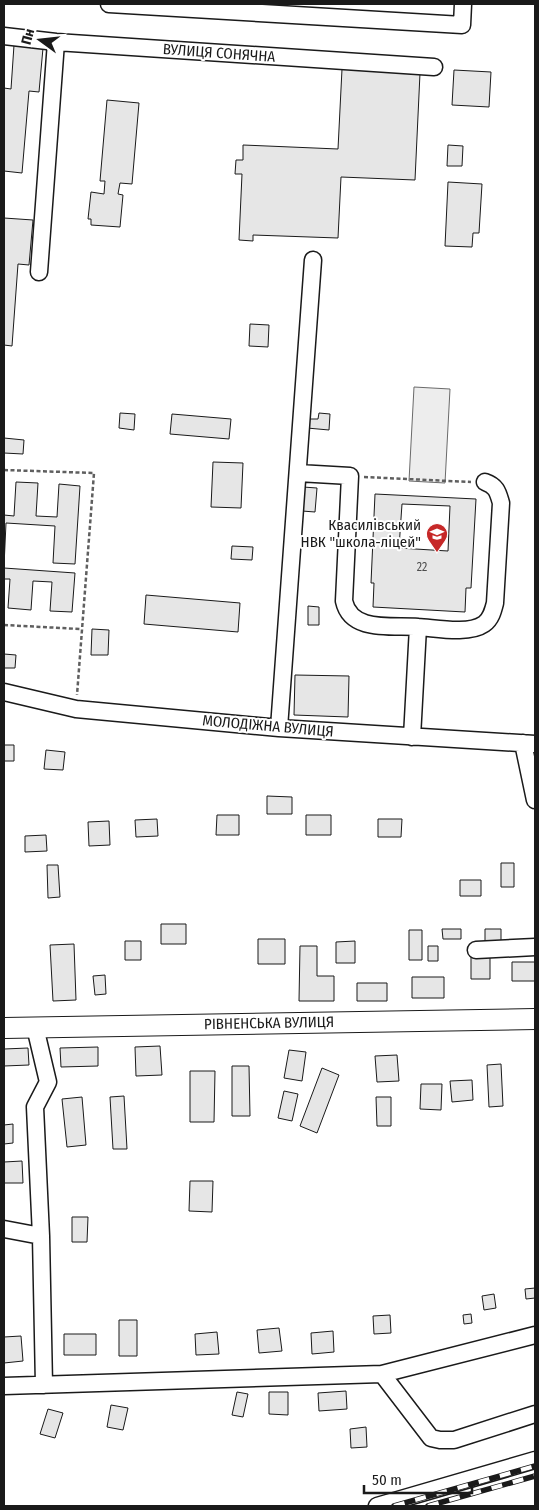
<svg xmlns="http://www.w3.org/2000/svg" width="539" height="1510" font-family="'Fira Sans Condensed',sans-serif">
	<rect width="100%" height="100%" fill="#fff"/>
	<path fill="#ededed" stroke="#6a6a6a" d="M 414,387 L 450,389 L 445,483 L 409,481 Z"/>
	<path fill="#e6e6e6" stroke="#1a1a1a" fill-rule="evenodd" d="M 14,45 L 43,48 L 39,92 L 29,91 L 22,173 L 4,171 L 4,88 L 11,89 Z
		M 342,69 L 420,73 L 415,180 L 341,177 L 338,238 L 253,235 L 253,241 L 239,240 L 242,174 L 235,174 L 236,160 L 243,160 L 243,145 L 338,149 Z
		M 454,70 L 491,72 L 489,107 L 452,105 Z
		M 107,100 L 139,103 L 132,184 L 120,183 L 118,194 L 123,195 L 120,227 L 91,225 L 91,219 L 88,219 L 91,192 L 104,194 L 105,181 L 100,181 Z
		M 448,145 L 463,146 L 462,166 L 447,166 Z
		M 448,182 L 482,184 L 479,233 L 473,233 L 472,247 L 445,246 Z
		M 4,218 L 33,220 L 29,265 L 18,264 L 12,346 L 4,345 Z
		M 250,324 L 269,325 L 268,347 L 249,346 Z
		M 120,413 L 135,414 L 134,430 L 119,428 Z
		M 319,413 L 330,414 L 329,430 L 307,428 L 307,419 L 318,419 Z
		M 172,414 L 231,419 L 229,439 L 170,434 Z
		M 4,438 L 24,440 L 23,454 L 4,453 Z
		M 213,462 L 243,463 L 241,508 L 211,507 Z
		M 16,482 L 38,483 L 36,516 L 57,517 L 59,484 L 80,486 L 75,564 L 53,563 L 55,526 L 6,523 L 4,566 L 4,515 L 14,516 Z
		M 303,487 L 317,488 L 315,512 L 302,511 Z
		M 375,494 L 476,499 L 471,588 L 466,588 L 465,612 L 373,607 L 374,583 L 371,583 ZM 402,504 L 450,506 L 448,551 L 399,548 Z
		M 232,546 L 253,547 L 252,560 L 231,559 Z
		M 4,568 L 75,573 L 72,612 L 50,611 L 52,582 L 33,581 L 31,610 L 8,608 L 10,579 L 4,579 Z
		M 146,595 L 240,603 L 238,632 L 144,624 Z
		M 308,606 L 319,607 L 319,625 L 308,625 Z
		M 92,629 L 109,630 L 108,655 L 91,655 Z
		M 4,654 L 16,655 L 15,668 L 4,668 Z
		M 295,675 L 349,676 L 348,717 L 294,715 Z
		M 4,745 L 14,745 L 14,761 L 4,761 Z
		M 46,750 L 65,752 L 63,770 L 44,769 Z
		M 267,796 L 292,797 L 292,814 L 267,814 Z
		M 217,815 L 239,815 L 239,835 L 216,835 Z
		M 306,815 L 331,815 L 331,835 L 306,835 Z
		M 157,819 L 158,836 L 136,837 L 135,820 Z
		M 378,819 L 402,819 L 401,837 L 378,837 Z
		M 109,821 L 110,845 L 89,846 L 88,822 Z
		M 46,835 L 47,851 L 25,852 L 25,836 Z
		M 501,863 L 514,863 L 514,887 L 501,887 Z
		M 47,865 L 58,865 L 60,897 L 48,898 Z
		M 460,880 L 481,880 L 481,896 L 460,896 Z
		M 161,924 L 186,924 L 186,944 L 161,944 Z
		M 442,929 L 461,929 L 461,939 L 443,939 Z
		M 485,929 L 501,929 L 501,945 L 485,945 Z
		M 409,930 L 422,930 L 422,960 L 409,960 Z
		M 258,939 L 285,939 L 285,964 L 258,964 Z
		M 125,941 L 141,941 L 141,960 L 125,960 Z
		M 355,941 L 355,963 L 336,963 L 336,942 Z
		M 74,944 L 76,1000 L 53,1001 L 50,945 Z
		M 300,946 L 317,946 L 317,976 L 334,976 L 334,1001 L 299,1001 Z
		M 428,946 L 438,946 L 438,961 L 428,961 Z
		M 471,957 L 490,957 L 490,979 L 471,979 Z
		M 512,962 L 535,962 L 535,981 L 512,981 Z
		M 105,975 L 106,994 L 95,995 L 93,976 Z
		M 412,977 L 444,977 L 444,998 L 412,998 Z
		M 357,983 L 387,983 L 387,1001 L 357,1001 Z
		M 160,1046 L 162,1075 L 136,1076 L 135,1047 Z
		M 98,1047 L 98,1066 L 61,1067 L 60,1048 Z
		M 28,1048 L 29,1065 L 4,1066 L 4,1049 Z
		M 289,1050 L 306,1052 L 302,1081 L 284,1078 Z
		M 397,1055 L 399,1081 L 377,1082 L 375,1056 Z
		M 501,1064 L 503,1106 L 489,1107 L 487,1065 Z
		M 232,1066 L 249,1066 L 250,1116 L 232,1116 Z
		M 322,1068 L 339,1075 L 317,1133 L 300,1126 Z
		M 190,1071 L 215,1071 L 214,1122 L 190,1122 Z
		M 472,1080 L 473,1100 L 452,1102 L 450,1081 Z
		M 421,1084 L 442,1084 L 441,1110 L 420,1109 Z
		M 284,1091 L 298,1094 L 292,1121 L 278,1118 Z
		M 124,1096 L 127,1149 L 113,1149 L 110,1097 Z
		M 82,1097 L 86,1145 L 67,1147 L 62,1099 Z
		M 376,1097 L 391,1097 L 391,1126 L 377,1126 Z
		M 13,1124 L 13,1143 L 4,1144 L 4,1125 Z
		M 22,1161 L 23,1183 L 4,1183 L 4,1162 Z
		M 190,1181 L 213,1181 L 212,1212 L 189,1211 Z
		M 72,1217 L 88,1217 L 87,1242 L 72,1242 Z
		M 535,1288 L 535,1298 L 526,1299 L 525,1289 Z
		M 494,1294 L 496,1308 L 484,1310 L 482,1296 Z
		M 471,1314 L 472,1323 L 464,1324 L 463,1315 Z
		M 390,1315 L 391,1333 L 374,1334 L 373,1316 Z
		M 119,1320 L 137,1320 L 137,1356 L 119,1356 Z
		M 279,1328 L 282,1351 L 259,1353 L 257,1330 Z
		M 333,1331 L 334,1352 L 312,1354 L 311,1333 Z
		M 217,1332 L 219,1354 L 196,1355 L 195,1334 Z
		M 64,1334 L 96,1334 L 96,1355 L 64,1355 Z
		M 21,1336 L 23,1361 L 4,1363 L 4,1337 Z
		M 346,1391 L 347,1409 L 319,1411 L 318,1393 Z
		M 237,1392 L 248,1394 L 243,1417 L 232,1415 Z
		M 269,1392 L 288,1392 L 288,1415 L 269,1414 Z
		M 111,1405 L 128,1408 L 123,1430 L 107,1427 Z
		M 48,1409 L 63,1413 L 55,1438 L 40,1434 Z
		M 366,1427 L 367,1447 L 351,1448 L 350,1429 Z"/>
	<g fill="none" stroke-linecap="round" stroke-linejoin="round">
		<g stroke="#1a1a1a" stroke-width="19">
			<path id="minor" d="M 109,4 L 462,25 L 463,4
				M 4,36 L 56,42 L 434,67
				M 39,272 L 56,42
				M 298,473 L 350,476 L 344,601 C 351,633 392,625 418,627 L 412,737
				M 418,627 C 436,628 468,635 484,624 C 491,619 493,611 495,603 L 501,503 C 498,493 497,486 485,482
				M 4,692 L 76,709 L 279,728 L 535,744
				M 279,728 L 313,260
				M 523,743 L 535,800
				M 476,950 L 535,947
				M 35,1027 L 48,1082 L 35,1107 L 41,1236 L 44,1385
				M 4,1229 L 41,1236
				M 382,1374 L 431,1438 L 440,1440 L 454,1440 L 535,1414
				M 4,1386 L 382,1374 L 535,1335
				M 377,1506 L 535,1460"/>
		</g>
		<g stroke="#1a1a1a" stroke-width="22">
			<path id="major" d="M 4,1028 L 535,1019"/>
		</g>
		<path stroke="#5f5f5f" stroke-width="2.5" stroke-dasharray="4 2.5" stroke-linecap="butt" d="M 4,470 L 94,473 L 77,695
			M 364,477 L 471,482
			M 4,625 L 80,629"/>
		<use href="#minor" stroke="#fff" stroke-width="16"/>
		<use href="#major" stroke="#fff" stroke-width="20"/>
		<g stroke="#1a1a1a" stroke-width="5.5">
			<path id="rail" d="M 394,1506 L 535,1466
				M 428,1506 L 535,1476"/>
		</g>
		<use href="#rail" stroke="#fff" stroke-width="4" stroke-dasharray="11" stroke-linecap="butt"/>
	</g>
	<defs>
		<g id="school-pin" transform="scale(1.125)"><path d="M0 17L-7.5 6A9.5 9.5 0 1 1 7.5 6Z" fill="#c62828" stroke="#fff"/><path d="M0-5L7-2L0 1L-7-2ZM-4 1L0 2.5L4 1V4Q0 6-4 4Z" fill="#fff"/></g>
	</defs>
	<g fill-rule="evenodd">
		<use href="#school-pin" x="437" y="534"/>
	</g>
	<g text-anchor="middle" stroke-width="4" stroke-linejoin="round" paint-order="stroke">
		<g font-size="12" fill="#4d4d4d">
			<text x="422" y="571">22</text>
		</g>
		<g font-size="15" fill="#1a1a1a" stroke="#fff">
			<text transform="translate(219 53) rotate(4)" y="5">ВУЛИЦЯ СОНЯЧНА</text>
			<text transform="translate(268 726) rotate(5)" y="5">МОЛОДІЖНА ВУЛИЦЯ</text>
			<text transform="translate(269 1023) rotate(-1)" y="5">РІВНЕНСЬКА ВУЛИЦЯ</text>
		</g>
		<g font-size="15" fill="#1a1a1a" stroke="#fff" text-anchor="end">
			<text x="421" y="530">Квасилівський<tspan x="421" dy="17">НВК "школа-ліцей"</tspan></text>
		</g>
	</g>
	<rect width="539" height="1510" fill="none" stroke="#1a1a1a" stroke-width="10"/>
	<g transform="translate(40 40) rotate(285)" stroke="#ffffff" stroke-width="4" paint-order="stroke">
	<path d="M0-4L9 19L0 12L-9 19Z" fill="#1a1a1a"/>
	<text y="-8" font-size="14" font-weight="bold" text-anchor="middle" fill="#1a1a1a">Пн</text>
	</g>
	<path d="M364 1485v8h108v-8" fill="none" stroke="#1a1a1a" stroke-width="2.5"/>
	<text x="372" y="1485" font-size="15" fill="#1a1a1a" stroke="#ffffff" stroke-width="4" paint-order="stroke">50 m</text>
</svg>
